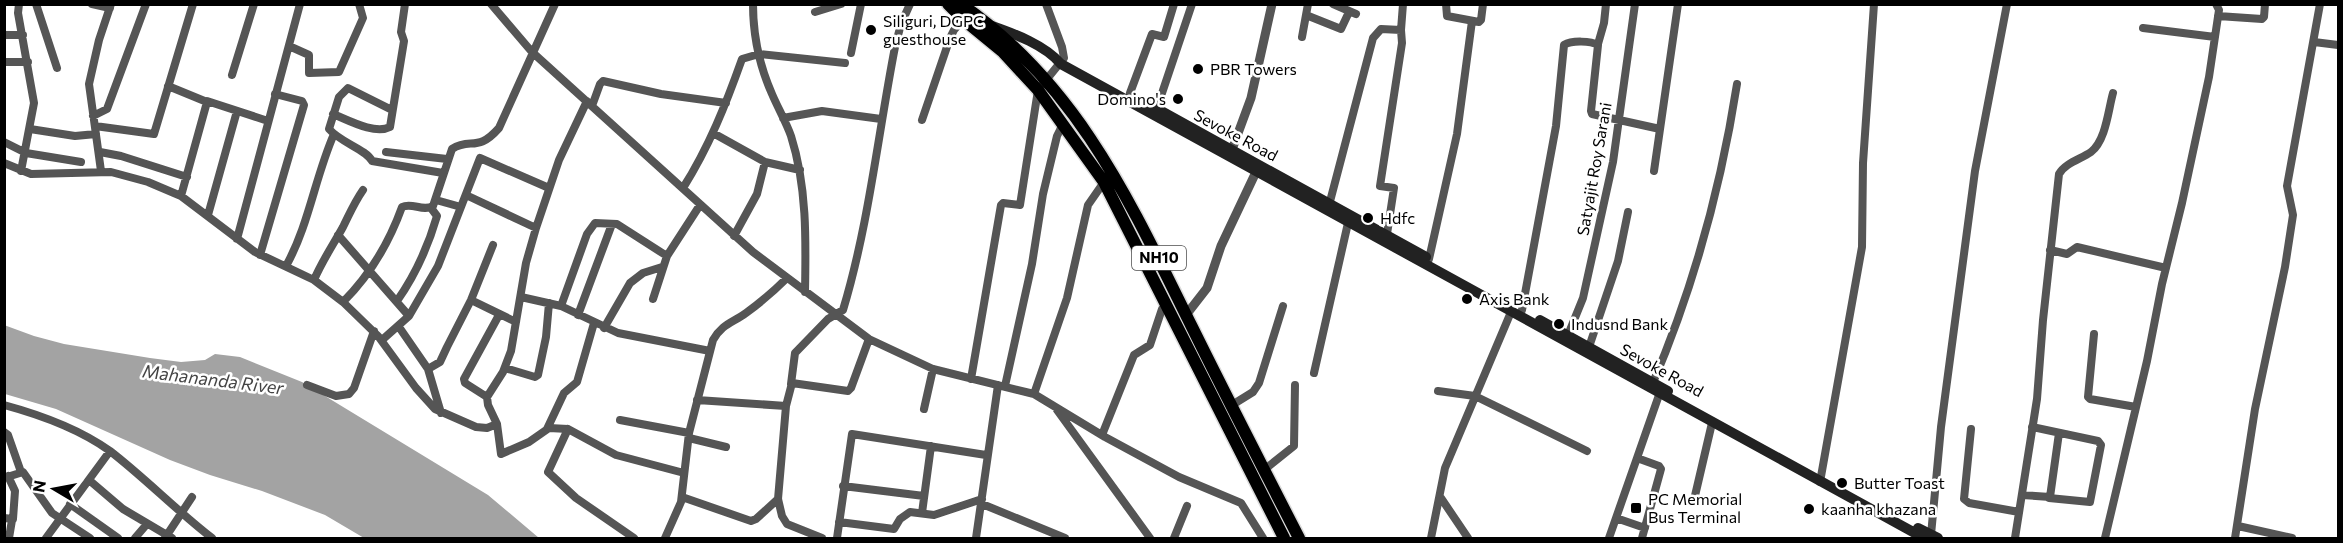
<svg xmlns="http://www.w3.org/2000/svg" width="2343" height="543" font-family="Commissioner,sans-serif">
	<rect width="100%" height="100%" fill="#fff"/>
	<path fill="#a3a3a3" d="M 4,325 L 34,336 L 64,344 L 150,358 L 181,362 L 205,360 L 215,354 L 240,357 L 302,382 L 488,495 L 539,538 L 364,538 L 325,515 L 262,491 L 210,475 L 170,460 L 56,409 L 5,394 Z"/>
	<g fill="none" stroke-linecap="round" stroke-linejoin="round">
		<g stroke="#dbdbdb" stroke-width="15">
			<path id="trunk" d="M 948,4 L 963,19 L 1002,51 L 1038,90 L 1104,182 L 1284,538
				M 961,4 C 1079,86 1131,204 1192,327 C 1227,398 1263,468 1299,538"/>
		</g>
		<path stroke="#555" stroke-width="8" d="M 19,4 L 18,13 L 34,103 L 21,171
			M 36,4 L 57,68
			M 92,4 L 110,8
			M 491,4 L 532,52 L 753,252 L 869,339 L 933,369 L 1034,394 L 1105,437 L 1179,477 L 1241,503 L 1263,538
			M 753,4 C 753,34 760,67 772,94 C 778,108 786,122 791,136 C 807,186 806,240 805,292
			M 1333,4 L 1356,14
			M 1446,4 L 1447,16 L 1479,22 L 1481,20 L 1483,4
			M 815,12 L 841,4
			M 1306,15 L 1308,4
			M 2218,16 L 2262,19 L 2264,17 L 2265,4
			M 2143,28 L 2215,37
			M 4,35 L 23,35
			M 1302,37 L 1306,15 L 1341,29 L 1349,12
			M 2314,42 L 2338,45
			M 1598,44 L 1604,23 L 1606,4
			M 289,46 L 309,55 L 309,73 L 339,72 L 363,18 L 359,4
			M 851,53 L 861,4
			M 4,62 L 28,62
			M 232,75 L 254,4
			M 168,86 L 207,102 L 181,196
			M 1130,93 L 1152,34 L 1164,37 L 1174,4
			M 207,101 L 268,121
			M 592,106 L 600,84 L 603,81 L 661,94 L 726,103
			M 1157,108 L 1192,4
			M 392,110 L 348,88 L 339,97 L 329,129 C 341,143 366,149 372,161 L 443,173
			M 333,114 C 348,120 375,135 390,127 L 404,41 L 401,32 L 405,4
			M 93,116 L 107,109 L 146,4
			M 783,118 L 822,111 L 881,119
			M 922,120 L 950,38 L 954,30 L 965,17
			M 95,126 L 154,134 L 193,4
			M 30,129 L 75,136 L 96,134
			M 713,133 L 765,162 L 800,170
			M 4,142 L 26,153 L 81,162
			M 100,152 L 121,156 L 187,177
			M 386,152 L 447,159
			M 4,163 L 31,174 L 111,172 L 148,182 L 181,196 L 255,252 L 314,280 L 343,302 L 378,336 L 416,388 L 435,409 L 476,427 L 487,428 L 497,424 L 488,405 L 487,397 L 503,372 L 511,351 L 526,263 L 536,228 L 559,160 L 587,101
			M 101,171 L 89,84 L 99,40 L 111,4
			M 1654,171 L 1678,4
			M 683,188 C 709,147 726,104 742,59 L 759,54 L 845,63
			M 466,195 L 536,228
			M 436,200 L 461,207
			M 1328,209 L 1373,38 L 1381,29 L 1401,30
			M 208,215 L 237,111
			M 1387,234 L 1394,188 L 1380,186 L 1402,43 L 1401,30 L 1403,4
			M 338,235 L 409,316
			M 734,236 L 757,194 L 765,162
			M 237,239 L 300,4
			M 2050,250 L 2067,254 L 2077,247 L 2166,268
			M 260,255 L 304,105 L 302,101 L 275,94
			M 1429,259 L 1457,134 L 1472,21
			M 286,266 C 309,225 315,177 334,134
			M 314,280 C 322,261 333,245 343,227 C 350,213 354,203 363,190
			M 521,297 L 561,306 L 618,333 L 710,351
			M 653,299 L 667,256 L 700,205
			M 471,300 L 516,322
			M 397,301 C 416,274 428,247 437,216 L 431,208
			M 343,302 C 370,275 389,243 402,207 C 412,202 423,212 433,206 L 452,149 C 471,137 477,153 499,128 L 555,4
			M 561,306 L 587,234 L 595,223 L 617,224 L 667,256
			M 1522,310 L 1556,126 L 1564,45 C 1572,40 1591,41 1598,45 L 1591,111 L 1592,114 L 1660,129
			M 578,315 L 612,224
			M 399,327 L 428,369 L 441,413
			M 604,328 L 630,283 L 643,273 L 662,267
			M 2094,334 L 2088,397 L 2090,399 L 2136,407
			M 1568,335 L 1583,298 L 1613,162 L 1635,4
			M 382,340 L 409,316 L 438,266 L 480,158 L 549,188
			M 1589,347 L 1618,261 L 1628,212
			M 505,368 L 535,377 L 538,375 L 546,337 L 549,303
			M 428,369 L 440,362 L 447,347 L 471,300 L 493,245
			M 1314,373 L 1348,223
			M 971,379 L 1001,205 L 1003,203 L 1020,205 L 1038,90 L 1064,58 L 1062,47 L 1046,4
			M 791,384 L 795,353 L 828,319 L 843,310 C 869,224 878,134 895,47 L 901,24 L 910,4
			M 307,385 L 336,396 L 349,394 L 354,388 L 374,331
			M 1652,385 C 1693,289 1721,187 1737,84
			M 1005,386 L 1032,264 L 1043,194 L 1057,136 L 1063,124
			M 1438,391 L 1475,396 L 1587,451
			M 1034,394 L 1067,298 L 1088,205 L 1104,182
			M 487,397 L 465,383 L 464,379 L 499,315
			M 697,400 L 786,406
			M 4,405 C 41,415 78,428 110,451 C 145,478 177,511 212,538
			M 1232,405 L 1253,392 L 1259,383 L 1283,306
			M 924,409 L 933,369
			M 1057,410 L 1150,538
			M 620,420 L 689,433
			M 497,424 L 501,454 L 529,442 L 549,428 L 568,429 L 616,455 L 684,473
			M 2032,427 L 2098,441 L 2101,445 L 2090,502 L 2049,498
			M 547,429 L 564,393 L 577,382 L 594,323
			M 568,429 L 548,472 L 576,498 L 634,538
			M 1971,429 L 1964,499 L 1969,503 L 2019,512
			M 4,432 L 8,435 L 21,472
			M 1102,435 L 1134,355 L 1150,345 L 1162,309 L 1167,304
			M 689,438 L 726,447
			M 1264,470 L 1294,446 L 1295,385
			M 4,478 L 23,472 L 52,513 L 90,538
			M 89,480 L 123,509 L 172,538
			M 1820,482 L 1862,247 L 1863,163 L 1874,4
			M 843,486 L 924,496
			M 2022,495 L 2050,497 L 2059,433
			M 682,497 L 751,521 L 756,519 L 778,499
			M 1441,498 L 1468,538
			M 1694,500 L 1712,423
			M 70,504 L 118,538
			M 982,504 L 1065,538
			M 922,513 L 931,446
			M 4,518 L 13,519 L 15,491 L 8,476
			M 1616,518 L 1645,528
			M 839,522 L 894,529 L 900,519 L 910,512 L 934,515 L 982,499
			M 2238,526 L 2292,538
			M 1931,535 L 1941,427 L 1975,171 L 2007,4
			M 9,538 L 12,520
			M 46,538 L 110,451
			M 135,538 L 147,524
			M 165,538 L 192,497
			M 665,538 L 681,502 L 689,433 L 713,340 C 722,324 732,323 746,313 C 761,302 774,291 787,278
			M 822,538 L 787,524 L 782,516 L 778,499 L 786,406 L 792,383 L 848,391 L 851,388 L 869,339
			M 837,538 L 852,434 L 986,455
			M 976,538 L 998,385
			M 1174,538 L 1187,506
			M 1431,538 L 1445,468 L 1511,312
			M 1609,538 L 1637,458
			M 1642,538 L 1661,469 L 1659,466 L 1637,458 L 1659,395
			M 2015,538 L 2037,399 L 2043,320 L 2059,174 C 2065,163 2081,159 2091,152 C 2106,140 2108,111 2113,93
			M 2105,538 L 2147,361 L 2162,284 L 2182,203 L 2209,77 L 2219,10 L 2216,4
			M 2235,538 L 2255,409 L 2285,267 L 2293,215 L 2287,186 L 2320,4"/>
		<path stroke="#555" stroke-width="9" d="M 1230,155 L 1251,98 L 1272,4
			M 1186,315 L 1207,288 L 1221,246 L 1256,172"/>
		<path stroke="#222" stroke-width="10" d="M 992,26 C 1015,34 1045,45 1061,64 L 1924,538
			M 1143,101 L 1426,257
			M 1540,320 L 1668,391
			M 1918,528 L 1938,538"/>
		<use href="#trunk" stroke="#000" stroke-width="12"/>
	</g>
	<g fill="#000" stroke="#fff" stroke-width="2">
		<circle cx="871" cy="30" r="6"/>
		<circle cx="1198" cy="69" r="6"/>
		<circle cx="1178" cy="99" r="6"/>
		<circle cx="1368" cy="218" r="6"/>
		<circle cx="1467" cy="299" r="6"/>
		<circle cx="1559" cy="324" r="6"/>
		<circle cx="1842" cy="483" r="6"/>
		<rect x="1630" y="502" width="12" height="12" rx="3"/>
		<circle cx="1809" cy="509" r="6"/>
	</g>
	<g text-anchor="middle" stroke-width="5" stroke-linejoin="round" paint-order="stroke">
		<rect fill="#fff" stroke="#4c4c4c" stroke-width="1.5" x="1132" y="246" width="54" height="24" rx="4.5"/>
		<g font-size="15" font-weight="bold" fill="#000">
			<text x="1159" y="263">NH10</text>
		</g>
		<g font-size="16" fill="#000" stroke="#fff" text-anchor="start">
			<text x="883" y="27">Siliguri, DGPC<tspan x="883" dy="18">guesthouse</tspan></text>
			<text x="1210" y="75">PBR Towers</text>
			<text x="1166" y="105" text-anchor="end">Domino's</text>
			<text x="1380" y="224">Hdfc</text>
			<text x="1479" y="305">Axis Bank</text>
			<text x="1571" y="330">Indusnd Bank</text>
			<text x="1854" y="489">Butter Toast</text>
			<text x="1648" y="505">PC Memorial<tspan x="1648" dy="18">Bus Terminal</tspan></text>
			<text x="1821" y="515">kaanha khazana</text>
		</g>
		<g font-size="16" fill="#000" stroke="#fff">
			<text transform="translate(1236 135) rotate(28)" y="6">Sevoke Road</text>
			<text transform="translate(1594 169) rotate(-80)" y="6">Satyajit Roy Sarani</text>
			<text transform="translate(1662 370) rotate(29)" y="6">Sevoke Road</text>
		</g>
		<g font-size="18" font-style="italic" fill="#444" stroke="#fff">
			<text transform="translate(213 380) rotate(7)" y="6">Mahananda River</text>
		</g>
	</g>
	<rect width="2343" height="543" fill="none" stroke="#000000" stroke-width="12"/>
	<g transform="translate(54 489) rotate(280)" stroke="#ffffff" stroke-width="4.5" paint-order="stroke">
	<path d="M0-4.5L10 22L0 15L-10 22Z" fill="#000000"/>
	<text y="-9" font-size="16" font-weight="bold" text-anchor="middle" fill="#000000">N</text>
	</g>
</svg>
